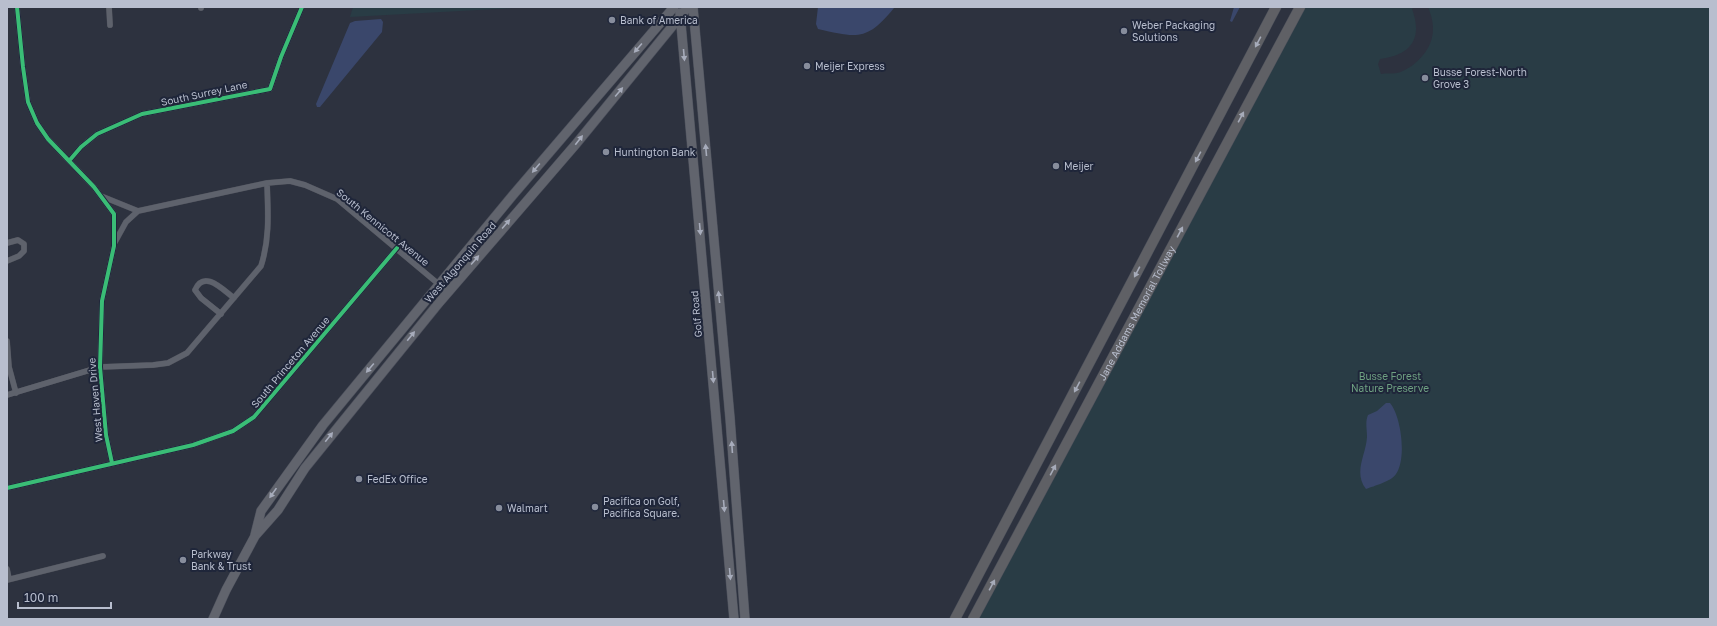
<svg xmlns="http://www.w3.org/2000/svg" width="1717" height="626" font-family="'Golos Text',sans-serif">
	<rect width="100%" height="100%" fill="#2d323f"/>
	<path fill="#293c45" d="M 353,7 L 531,7 L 350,17 Z
		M 1301,7 L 1414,7 L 1412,9 C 1423,39 1411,55 1380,59 L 1378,64 L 1381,74 C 1386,73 1392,74 1397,73 C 1403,72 1408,68 1413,65 C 1433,49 1438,30 1428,7 L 1710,7 L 1710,619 L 973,619 Z"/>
	<path fill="#3a476b" d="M 818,7 L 894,7 L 894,8 C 867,41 858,38 818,29 L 816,24 Z
		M 1234,7 L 1240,7 L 1232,22 L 1230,21 Z
		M 381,19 L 383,22 L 382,32 L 320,107 L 317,107 L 316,104 L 350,23 L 355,21 Z
		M 1386,403 L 1390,403 C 1401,416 1407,458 1396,474 C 1392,481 1374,486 1366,489 C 1353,472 1366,455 1367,437 C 1367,429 1365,422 1368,415 L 1377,411 Z"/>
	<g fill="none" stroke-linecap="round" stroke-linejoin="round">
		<g stroke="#4a4d57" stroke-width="6">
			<path id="street" d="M 17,7 L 23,67 L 28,102 L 37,123 L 48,139 L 94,187 L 114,214 L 114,246 L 102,301 L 100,367 L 106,435 L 112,463
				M 109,7 L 110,25
				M 201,7 L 201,8
				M 69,161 L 81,147 L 97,134 L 142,114 L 270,89 L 281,57 L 302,7
				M 101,196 L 138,211
				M 115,242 L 126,222 L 138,211 L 267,183 L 290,181 L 305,185 L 337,199 L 448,292
				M 7,243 L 18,240 L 24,244 L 24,251 L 19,256 L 7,261
				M 221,314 L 201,298 L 195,290 C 204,269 223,290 234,298
				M 7,341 L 9,367 L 16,393
				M 7,395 L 100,367 L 153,365 L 168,363 L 187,353 L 261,266 C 270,238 268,212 267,183
				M 7,488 L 193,445 L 233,431 L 254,417 L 397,248
				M 7,569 L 9,579
				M 7,580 L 103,556"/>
		</g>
		<g stroke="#4b4f5b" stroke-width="10">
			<path id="primary" d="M 693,7 L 730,418 L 745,619
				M 680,13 L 734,619
				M 255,535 L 261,511 L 323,425 L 513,195 L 674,7
				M 213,619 L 226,590 L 255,536 L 278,510 L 305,468 L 438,304 L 576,144 L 688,7"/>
		</g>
		<g stroke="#4a4e59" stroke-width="11">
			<g id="highway">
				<path d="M 955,619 L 1276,7"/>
				<path id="s1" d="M 973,619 L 1300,7"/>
			</g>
		</g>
		<use href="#street" stroke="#5e626c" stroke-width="5.5"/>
		<use href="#primary" stroke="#61646d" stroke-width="9"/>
		<use href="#highway" stroke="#5f6065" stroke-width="10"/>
		<g stroke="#1f263a" stroke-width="6">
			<path id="cycleway" d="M 17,7 L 23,67 L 28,102 L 37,123 L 48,139 L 94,187 L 114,214 L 114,246 L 102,301 L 100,367 L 106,435 L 112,463
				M 69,161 L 81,147 L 97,134 L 142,114 L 270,89 L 281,57 L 302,7
				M 7,488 L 193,445 L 233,431 L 254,417 L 397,248"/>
		</g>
		<use href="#cycleway" stroke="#3abd76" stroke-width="4"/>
	</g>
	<defs><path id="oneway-solid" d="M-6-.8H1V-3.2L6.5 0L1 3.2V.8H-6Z"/></defs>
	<g fill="#a6abb9">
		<use href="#oneway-solid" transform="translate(1258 42) rotate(118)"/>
		<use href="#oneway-solid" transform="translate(1241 117) rotate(-62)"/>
		<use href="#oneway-solid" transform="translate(1198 157) rotate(118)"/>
		<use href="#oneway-solid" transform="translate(1180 232) rotate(-62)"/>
		<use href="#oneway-solid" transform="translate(1137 272) rotate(118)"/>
		<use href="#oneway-solid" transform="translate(1077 387) rotate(118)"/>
		<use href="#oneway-solid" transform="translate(1053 470) rotate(-62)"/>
		<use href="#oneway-solid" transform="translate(992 585) rotate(-62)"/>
	</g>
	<g fill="#a7acbb">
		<use href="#oneway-solid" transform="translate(638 48) rotate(131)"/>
		<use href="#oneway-solid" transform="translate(684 55) rotate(85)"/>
		<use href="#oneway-solid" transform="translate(619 92) rotate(-50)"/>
		<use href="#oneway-solid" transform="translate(579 140) rotate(-52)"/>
		<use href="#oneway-solid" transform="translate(706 150) rotate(-95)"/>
		<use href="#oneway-solid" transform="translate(536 168) rotate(130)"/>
		<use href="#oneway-solid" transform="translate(506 224) rotate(-49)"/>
		<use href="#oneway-solid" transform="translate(700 229) rotate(85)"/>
		<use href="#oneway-solid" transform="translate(475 260) rotate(-49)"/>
		<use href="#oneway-solid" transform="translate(719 297) rotate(-96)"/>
		<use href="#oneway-solid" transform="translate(411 336) rotate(-51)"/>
		<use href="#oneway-solid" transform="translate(370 368) rotate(130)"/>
		<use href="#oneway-solid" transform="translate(713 377) rotate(85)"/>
		<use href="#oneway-solid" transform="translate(329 437) rotate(-51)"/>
		<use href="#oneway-solid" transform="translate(732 447) rotate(-94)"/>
		<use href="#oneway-solid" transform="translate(273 493) rotate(125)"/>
		<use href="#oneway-solid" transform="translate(724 506) rotate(85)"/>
		<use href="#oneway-solid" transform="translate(730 574) rotate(85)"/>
	</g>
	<g fill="#878d9c" stroke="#1f263a" stroke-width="1.5">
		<circle cx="612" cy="20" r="4"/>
		<circle cx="1124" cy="31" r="4"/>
		<circle cx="807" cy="66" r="4"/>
		<circle cx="1425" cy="78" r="4"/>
		<circle cx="606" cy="152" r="4"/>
		<circle cx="1056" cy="166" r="4"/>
		<circle cx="359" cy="479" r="4"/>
		<circle cx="595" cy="507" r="4"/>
		<circle cx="499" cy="508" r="4"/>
		<circle cx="183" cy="560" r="4"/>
	</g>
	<g text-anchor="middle" stroke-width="4" stroke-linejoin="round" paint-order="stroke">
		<g font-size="10" fill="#b8bece" stroke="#1f263a" text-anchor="start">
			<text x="620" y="24">Bank of America</text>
			<text x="1132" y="29">Weber Packaging<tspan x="1132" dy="12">Solutions</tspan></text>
			<text x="815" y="70">Meijer Express</text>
			<text x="1433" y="76">Busse Forest-North<tspan x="1433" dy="12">Grove 3</tspan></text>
			<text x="614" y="156">Huntington Bank</text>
			<text x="1064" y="170">Meijer</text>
			<text x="367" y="483">FedEx Office</text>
			<text x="603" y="505">Pacifica on Golf,<tspan x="603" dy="12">Pacifica Square.</tspan></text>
			<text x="507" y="512">Walmart</text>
			<text x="191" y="558">Parkway<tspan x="191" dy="12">Bank &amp; Trust</tspan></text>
		</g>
		<g font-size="10" fill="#b8bece" stroke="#1f263a">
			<text transform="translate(204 93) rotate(-12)" y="4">South Surrey Lane</text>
			<text transform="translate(383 227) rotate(39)" y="4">South Kennicott Avenue</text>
			<text transform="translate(460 262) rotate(-49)" y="4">West Algonquin Road</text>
			<text dy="4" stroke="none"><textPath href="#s1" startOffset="347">Jane Addams Memorial Tollway</textPath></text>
			<text transform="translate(696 314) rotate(-95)" y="4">Golf Road</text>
			<text transform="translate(290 362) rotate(-50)" y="4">South Princeton Avenue</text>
			<text transform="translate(95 400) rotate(-95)" y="4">West Haven Drive</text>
		</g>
		<g font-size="10" fill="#6ea081" stroke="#1f263a">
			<text x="1390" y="380">Busse Forest<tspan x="1390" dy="12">Nature Preserve</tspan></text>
		</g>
	</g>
	<rect width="1717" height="626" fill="none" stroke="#b8bece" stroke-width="16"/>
	<path d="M18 602v6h93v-6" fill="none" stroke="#b8bece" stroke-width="2"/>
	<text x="24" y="602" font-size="12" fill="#b8bece" stroke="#1f263a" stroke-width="3" paint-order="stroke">100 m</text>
</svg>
